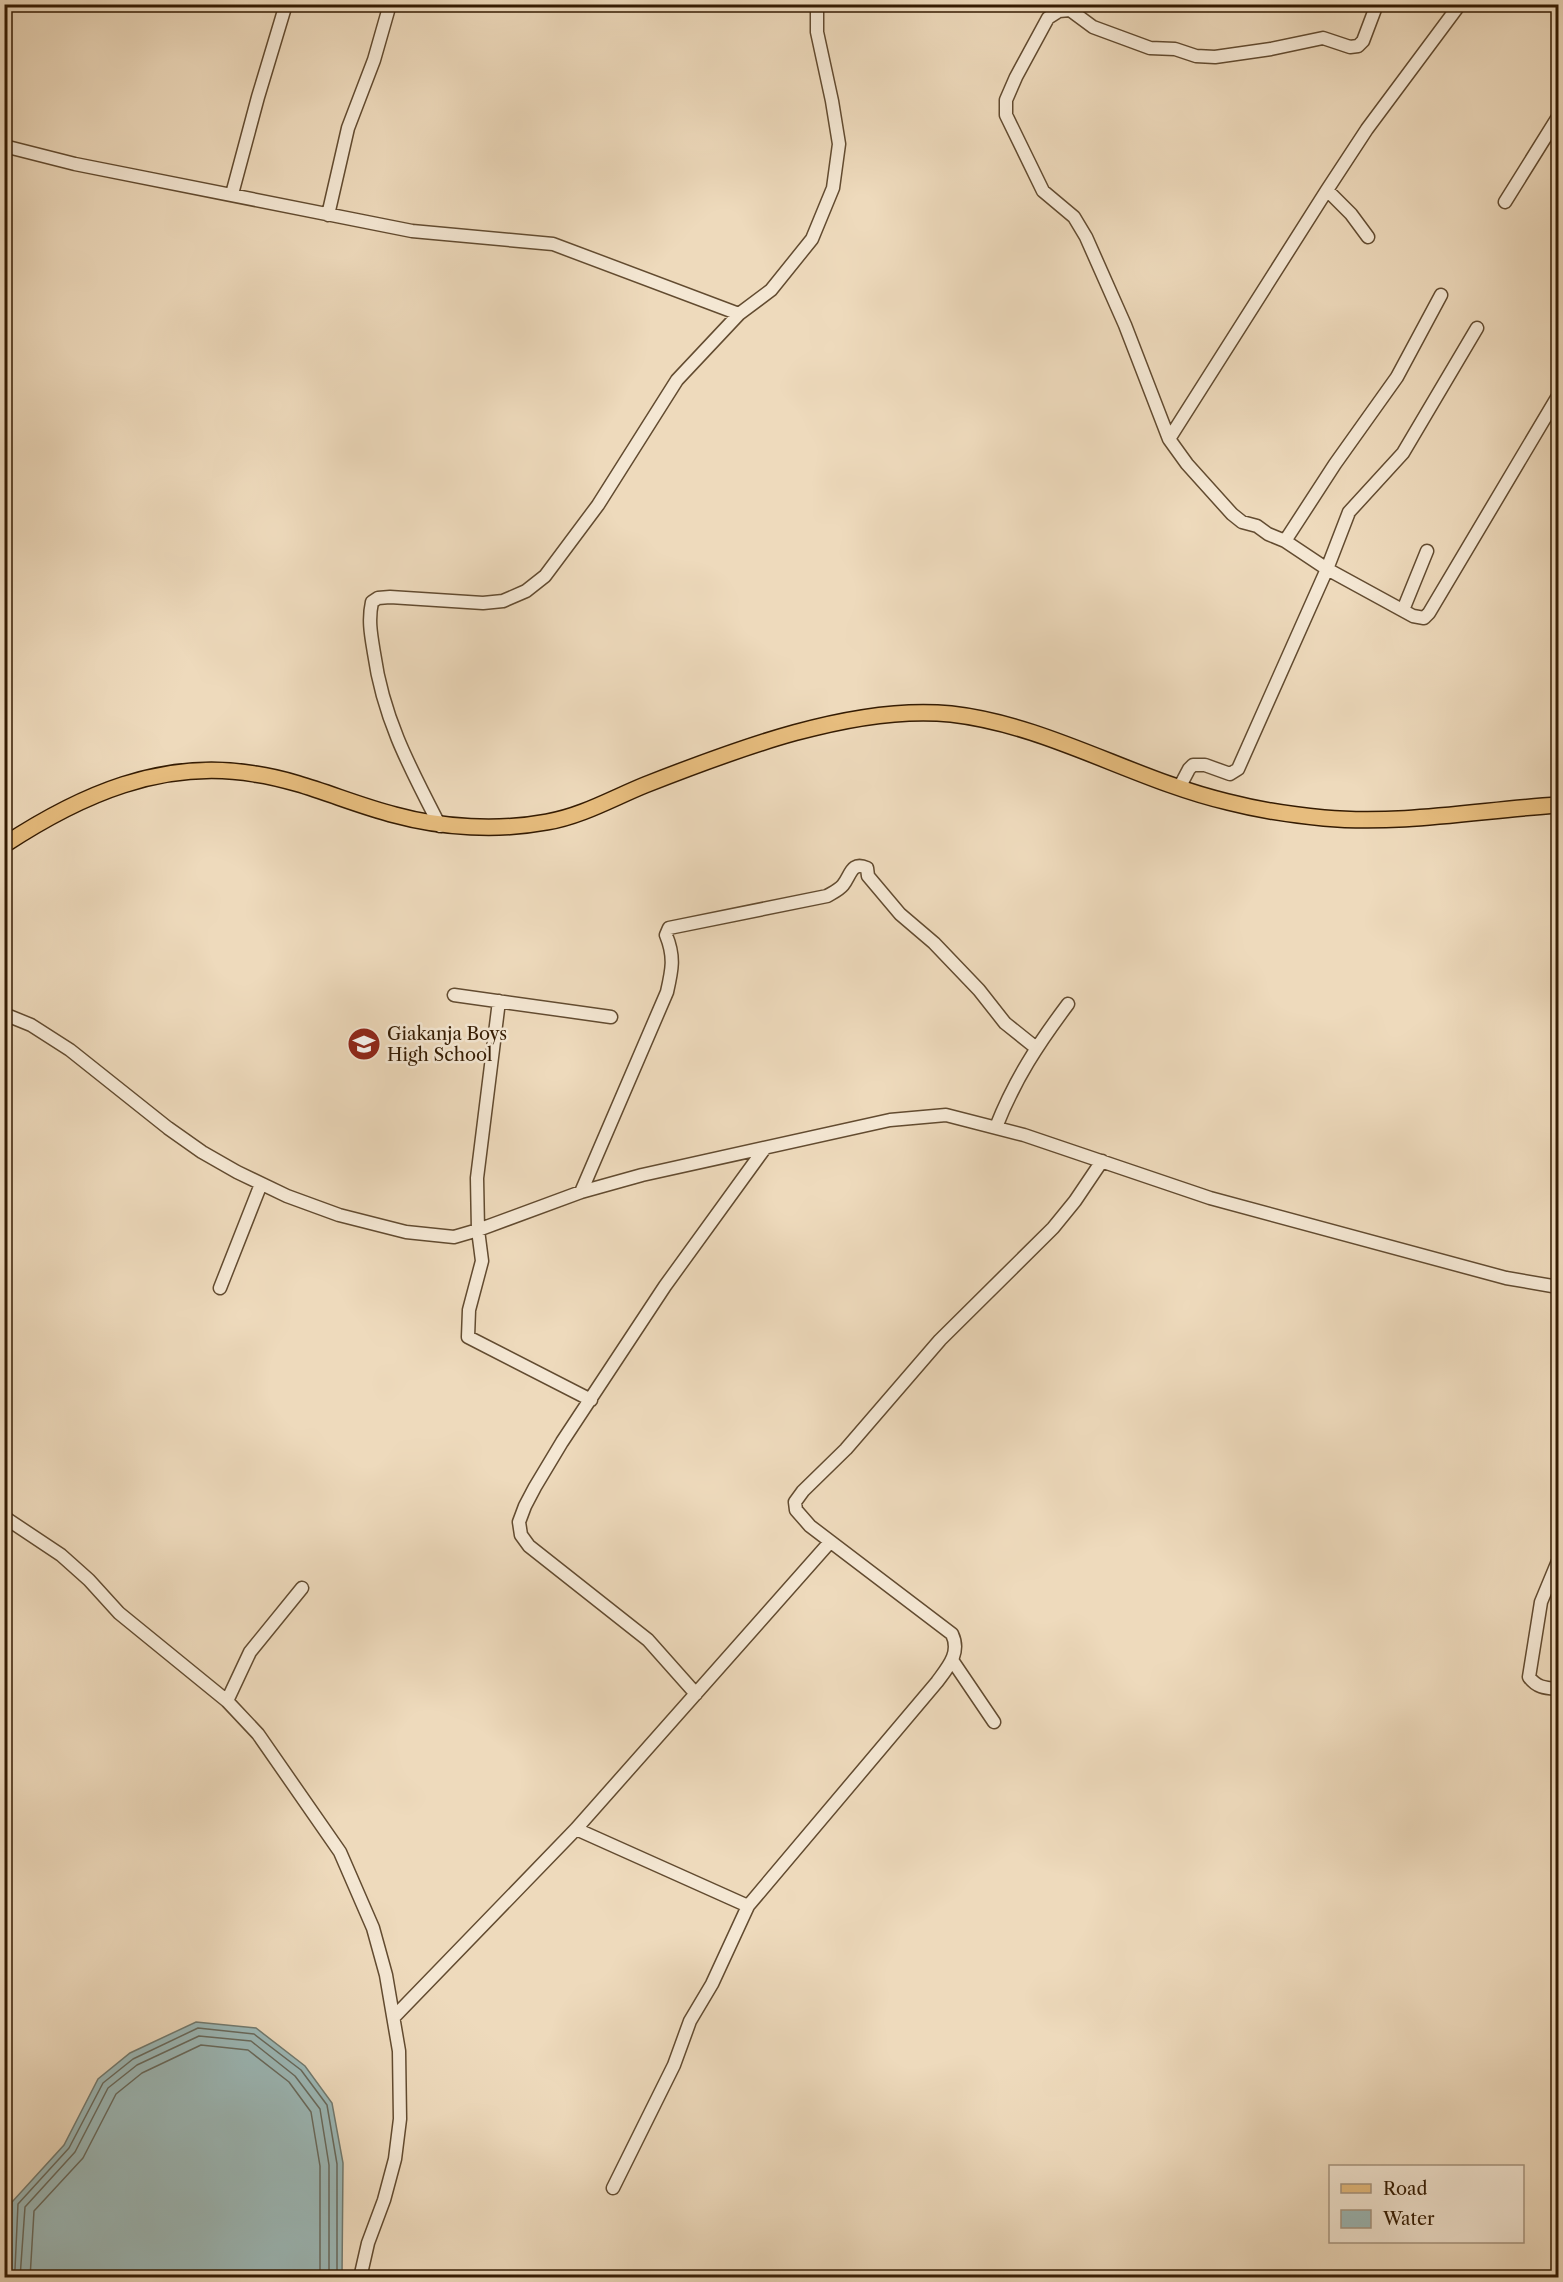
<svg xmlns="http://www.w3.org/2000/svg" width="1563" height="2282" font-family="'Libre Caslon Text',serif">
	<rect width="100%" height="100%" fill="#eedabc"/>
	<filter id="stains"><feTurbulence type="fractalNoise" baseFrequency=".00333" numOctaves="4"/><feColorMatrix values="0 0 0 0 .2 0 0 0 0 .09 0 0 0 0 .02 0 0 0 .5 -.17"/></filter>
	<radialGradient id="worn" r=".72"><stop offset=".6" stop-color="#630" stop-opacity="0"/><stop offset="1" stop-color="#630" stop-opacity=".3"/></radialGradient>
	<path fill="#9cb9b8" stroke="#727a6f" stroke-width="1.5" d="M 196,2022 L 256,2028 L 305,2066 L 332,2103 L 343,2163 L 342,2277 L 6,2277 L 9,2269 L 12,2202 L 64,2145 L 98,2079 L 130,2053 Z"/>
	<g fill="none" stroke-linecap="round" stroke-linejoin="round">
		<path stroke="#686a5d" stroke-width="1.5" d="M 12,2278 L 15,2269 L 18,2204 L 69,2148 L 103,2083 L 133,2059 L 198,2028 L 254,2034 L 301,2070 L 327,2105 L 337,2164 L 337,2278
			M 20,2278 L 25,2207 L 75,2152 L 108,2088 L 137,2065 L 199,2036 L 251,2041 L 295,2076 L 320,2109 L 329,2165 L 329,2278
			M 30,2278 L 34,2211 L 83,2158 L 116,2094 L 142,2073 L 201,2045 L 248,2050 L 289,2082 L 311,2112 L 320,2166 L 320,2278"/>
		<g stroke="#624b30" stroke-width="15">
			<path id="minor" d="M 1377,4 L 1363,41 L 1358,46 L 1350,47 L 1323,38 L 1271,49 L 1215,57 L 1196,56 L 1175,49 L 1150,48 L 1093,27 L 1070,10 L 1059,11 L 1048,18 L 1016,77 L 1006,100 L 1006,115 L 1043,191 L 1074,217 L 1086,237 L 1125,325 L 1169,439 L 1187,464 L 1232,514 L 1242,522 L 1257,526 L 1268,534 L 1285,541 L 1327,569 L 1413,616 L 1424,618 L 1429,613 L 1558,396
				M 4,146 L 75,164 L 412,231 L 553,244 L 739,314
				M 1327,190 L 1351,214 L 1368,237
				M 232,194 L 258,97 L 286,4
				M 1505,202 L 1558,117
				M 328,215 L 348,128 L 374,60 L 390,4
				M 1169,439 L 1327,190 L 1367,129 L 1460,4
				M 1285,541 L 1335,464 L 1397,377 L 1441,295
				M 1403,610 L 1427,551
				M 1179,788 L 1189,769 L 1193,765 L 1205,765 L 1230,774 L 1238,769 L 1327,569 L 1349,512 L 1403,453 L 1477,328
				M 440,826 C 410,768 383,718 374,653 C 371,635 368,620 372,602 L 378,598 L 390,597 L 483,603 L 503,601 L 526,591 L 545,576 L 598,505 L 677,380 L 739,314 L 771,290 L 812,239 L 833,188 L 839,144 L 832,101 L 817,32 L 817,4
				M 454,995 L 611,1017
				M 499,1001 L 477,1178 L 478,1230 L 482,1261 L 469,1310 L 468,1337 L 591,1400
				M 4,1014 L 31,1025 L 70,1050 L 168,1128 L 202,1152 L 237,1172 L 287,1196 L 339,1215 L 406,1232 L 454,1237 L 478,1230 L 581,1192 L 642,1175 L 890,1120 L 946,1115 L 1024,1135 L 1210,1198 L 1506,1278 L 1558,1287
				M 996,1127 C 1015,1079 1038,1044 1068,1004
				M 581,1192 L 667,992 C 672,970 675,957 666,935 L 669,928 L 827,896 C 832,893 839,890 843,885 C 851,875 851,861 867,868 L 868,876 L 900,914 L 934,943 L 979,990 L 1005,1023 L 1035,1047
				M 220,1288 L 261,1184
				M 4,1517 L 61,1555 L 89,1580 L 119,1613 L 227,1701 L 258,1734 L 340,1852 L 373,1928 L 386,1975 L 399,2051 L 400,2119 L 395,2159 L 384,2200 L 368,2243 L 360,2278
				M 1558,1561 L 1541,1602 L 1529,1677 C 1537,1688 1546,1688 1558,1689
				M 952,1660 L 994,1722
				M 696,1694 L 648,1640 L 529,1546 L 521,1535 L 519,1522 L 525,1506 L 535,1487 L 562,1442 L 665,1286 L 765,1148
				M 227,1701 L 250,1652 L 302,1588
				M 576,1829 L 748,1906
				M 395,2016 L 576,1829 L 830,1542
				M 613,2188 L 674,2065 L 690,2021 L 712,1984 L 748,1906 L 937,1682 C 948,1667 961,1653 952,1634 L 810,1526 L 796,1510 L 795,1502 L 803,1491 L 846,1449 L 940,1340 L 1053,1228 L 1075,1201 L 1102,1161"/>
		</g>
		<g stroke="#341b02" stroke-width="18">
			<path id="major" d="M 4,845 C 80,795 163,758 255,774 C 303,781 348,803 395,815 C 442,828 499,831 547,822 C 582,816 613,798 645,785 C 734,750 854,704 951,714 C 1048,725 1134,780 1228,802 C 1259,810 1292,815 1324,818 C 1402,825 1481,810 1558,805"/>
		</g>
		<use href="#minor" stroke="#f4e7d3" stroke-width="12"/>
		<use href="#major" stroke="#e7bd7e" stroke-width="15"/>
	</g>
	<defs>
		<g id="school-disc" transform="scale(1.725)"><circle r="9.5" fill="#8f2418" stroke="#f4e7d3"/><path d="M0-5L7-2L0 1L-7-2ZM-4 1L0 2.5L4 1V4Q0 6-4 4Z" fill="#fff"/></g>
	</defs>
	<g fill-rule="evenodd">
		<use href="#school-disc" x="364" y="1044"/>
	</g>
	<g text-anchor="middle" stroke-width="5" stroke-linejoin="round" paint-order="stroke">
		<g font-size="18" fill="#341b02" stroke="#f4e7d3" text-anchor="start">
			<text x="387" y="1040">Giakanja Boys<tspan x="387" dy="21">High School</tspan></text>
		</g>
	</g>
	<rect width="1563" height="2282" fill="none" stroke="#eedabc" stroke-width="24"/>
	<rect x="6" y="6" width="1551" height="2270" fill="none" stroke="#341b02" stroke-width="3"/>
	<rect x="12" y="12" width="1539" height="2258" fill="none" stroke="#341b02" stroke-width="1.5"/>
	<rect x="1329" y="2165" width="195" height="78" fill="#f4e7d3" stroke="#a7957f" stroke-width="1.5"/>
	<rect x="1341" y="2184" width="30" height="9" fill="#e7bd7e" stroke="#a7957f" stroke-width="1.5"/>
	<text x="1383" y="2195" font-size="18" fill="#341b02">Road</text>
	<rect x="1341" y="2210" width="30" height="18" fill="#9cb9b8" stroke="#a7957f" stroke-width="1.5"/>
	<text x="1383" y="2225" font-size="18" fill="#341b02">Water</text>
	<rect width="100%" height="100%" filter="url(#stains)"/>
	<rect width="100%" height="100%" fill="url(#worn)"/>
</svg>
